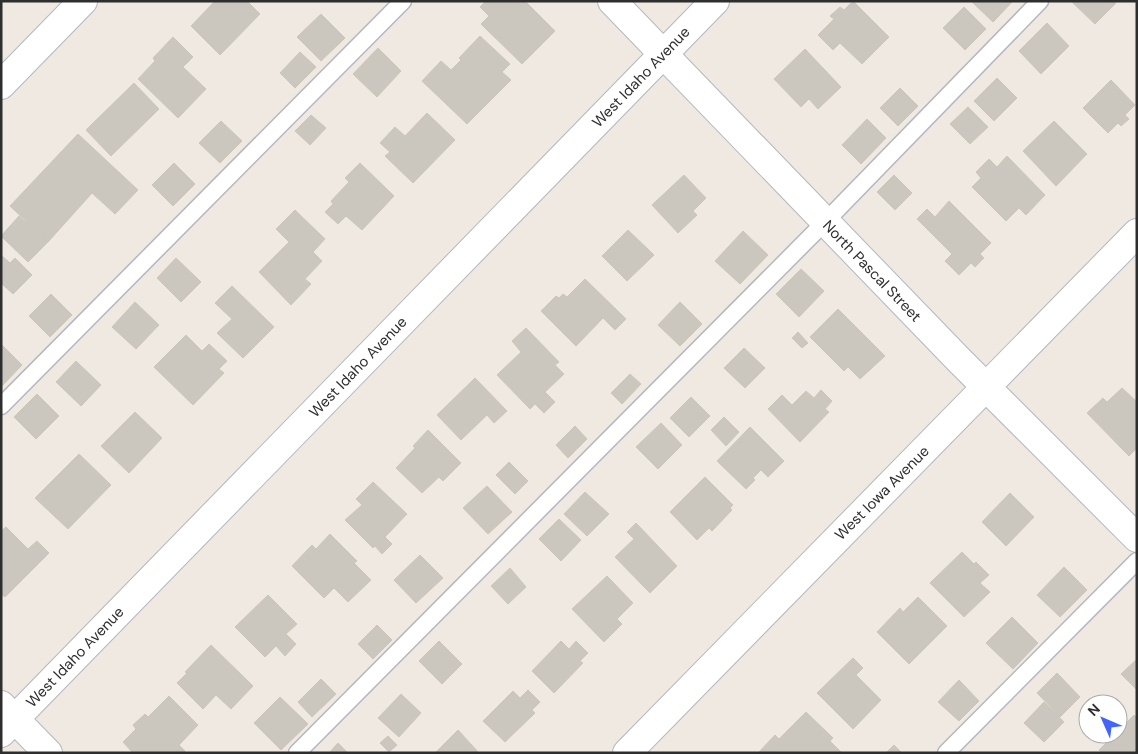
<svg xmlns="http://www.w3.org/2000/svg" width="1138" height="754" font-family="'DM Sans',sans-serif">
	<rect width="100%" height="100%" fill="#efe9e1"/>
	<path fill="#cbc7bf" stroke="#cbc5ba" d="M 215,1 L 247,1 L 260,14 L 220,55 L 191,26 Z
		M 486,1 L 525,1 L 555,31 L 522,64 L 481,24 L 489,16 L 480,7 Z
		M 853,1 L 889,37 L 862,64 L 840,43 L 833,50 L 818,35 L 834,19 L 830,16 L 840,7 L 844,10 Z
		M 971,1 L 1013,1 L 993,22 Z
		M 1114,1 L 1116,3 L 1095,24 L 1072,2 Z
		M 964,7 L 986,29 L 965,50 L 943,28 Z
		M 321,14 L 345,38 L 321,61 L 297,37 Z
		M 1047,23 L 1069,46 L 1041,74 L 1019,51 Z
		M 480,36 L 510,64 L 502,72 L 511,80 L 467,124 L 422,81 L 441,61 L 451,70 L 461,60 L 459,58 Z
		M 173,37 L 193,57 L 183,67 L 206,89 L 178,118 L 138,79 L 155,61 L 153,58 Z
		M 378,48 L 401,71 L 377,97 L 353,74 Z
		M 805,49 L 841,87 L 818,109 L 809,99 L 801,107 L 774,79 Z
		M 300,52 L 316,67 L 295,88 L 280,73 Z
		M 997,78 L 1017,98 L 994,121 L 974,101 Z
		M 1111,80 L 1135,105 L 1125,115 L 1129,119 L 1121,126 L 1118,123 L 1108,133 L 1083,108 Z
		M 134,83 L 159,109 L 111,156 L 86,130 Z
		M 900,88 L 918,106 L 898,126 L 880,108 Z
		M 968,107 L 988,127 L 970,144 L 950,124 Z
		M 427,113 L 455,140 L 413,183 L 385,156 L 390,152 L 380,143 L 395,127 L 405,136 Z
		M 311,115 L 326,128 L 310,145 L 295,131 Z
		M 867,119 L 886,138 L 861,164 L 842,145 Z
		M 221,121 L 242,141 L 220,163 L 199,143 Z
		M 1054,121 L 1087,154 L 1056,186 L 1023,151 Z
		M 78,134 L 138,190 L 115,214 L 92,193 L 48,242 L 10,206 Z
		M 1007,156 L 1045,195 L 1026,215 L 1019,208 L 1006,221 L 972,187 L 981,178 L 976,172 L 989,159 L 997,167 Z
		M 174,163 L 195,184 L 173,206 L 152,185 Z
		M 360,163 L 394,196 L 362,230 L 346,216 L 338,224 L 325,212 L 333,204 L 331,201 L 349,182 L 345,178 Z
		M 684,175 L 706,198 L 693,211 L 697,215 L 678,233 L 652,205 Z
		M 894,175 L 912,193 L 895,210 L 877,192 Z
		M 949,201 L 991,243 L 980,254 L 984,258 L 975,267 L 971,263 L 959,275 L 945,261 L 952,254 L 917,219 L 927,209 L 935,217 Z
		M 295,210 L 325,239 L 313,252 L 322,261 L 305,279 L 311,284 L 291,305 L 259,272 L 289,242 L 276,229 Z
		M 19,216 L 48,242 L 28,262 L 1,236 Z
		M 628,230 L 654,255 L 627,281 L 602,256 Z
		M 743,231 L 768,255 L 740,284 L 715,261 Z
		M 1,255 L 10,263 L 15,258 L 32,275 L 13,294 L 1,283 Z
		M 176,258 L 201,282 L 181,302 L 157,278 Z
		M 801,269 L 824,291 L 799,317 L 776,294 Z
		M 585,279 L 626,319 L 615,330 L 603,318 L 576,346 L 541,311 L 556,296 L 559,298 L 563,294 L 567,297 Z
		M 232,286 L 274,327 L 243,358 L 217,333 L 232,319 L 215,303 Z
		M 51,294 L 72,315 L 50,337 L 29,316 Z
		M 135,302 L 159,325 L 136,349 L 112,327 Z
		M 680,302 L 702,324 L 680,346 L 658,325 Z
		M 838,309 L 885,356 L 860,379 L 848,367 L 844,371 L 810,337 Z
		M 526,328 L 559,362 L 555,365 L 564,374 L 545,392 L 555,402 L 544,413 L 535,404 L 530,409 L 497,375 L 521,352 L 512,341 Z
		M 798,332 L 808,343 L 802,348 L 792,338 Z
		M 186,335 L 202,351 L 209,344 L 227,361 L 219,369 L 224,373 L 193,405 L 154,367 Z
		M 1,344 L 22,365 L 1,387 Z
		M 744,348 L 765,368 L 745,388 L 724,368 Z
		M 76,361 L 101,385 L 81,406 L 56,382 Z
		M 630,374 L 641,384 L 622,404 L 611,393 Z
		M 475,378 L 507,411 L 494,423 L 487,415 L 461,440 L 437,415 Z
		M 1122,388 L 1137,402 L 1137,448 L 1129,456 L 1087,413 L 1103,398 L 1107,402 Z
		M 821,390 L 832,401 L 825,409 L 829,412 L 800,442 L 768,409 L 782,395 L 792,405 L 806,391 L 814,398 Z
		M 37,394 L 59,416 L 36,439 L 14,417 Z
		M 691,397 L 710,416 L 689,437 L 670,418 Z
		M 135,412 L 162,438 L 129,473 L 101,446 Z
		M 724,417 L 739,432 L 726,446 L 711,430 Z
		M 661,423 L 682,445 L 658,469 L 636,447 Z
		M 575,426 L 587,439 L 568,458 L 556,445 Z
		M 750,427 L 784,461 L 768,477 L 761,470 L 753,478 L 755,480 L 746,489 L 717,461 Z
		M 428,430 L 461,463 L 443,481 L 439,477 L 422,493 L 396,468 L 415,448 L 413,446 Z
		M 79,454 L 111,485 L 68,529 L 35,498 Z
		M 509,462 L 528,481 L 515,494 L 496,475 Z
		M 705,477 L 733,505 L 730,508 L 732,510 L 712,531 L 709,528 L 697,540 L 670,512 Z
		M 373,482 L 407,514 L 385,537 L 392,544 L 382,554 L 375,546 L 373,548 L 345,520 L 362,505 L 356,499 Z
		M 487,486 L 512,512 L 488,534 L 463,508 Z
		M 585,492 L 609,514 L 587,536 L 564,514 Z
		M 1010,493 L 1034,517 L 1006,546 L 982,522 Z
		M 559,519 L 581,540 L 561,561 L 539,539 Z
		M 636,523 L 677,566 L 650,593 L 615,557 L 634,539 L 627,532 Z
		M 6,527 L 28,549 L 37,541 L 49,553 L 5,597 L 1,594 L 1,531 Z
		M 330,534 L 357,561 L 354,563 L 371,580 L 348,602 L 334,588 L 324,598 L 292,566 L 312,545 L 316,549 Z
		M 962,552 L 974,564 L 976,562 L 989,575 L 980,583 L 990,592 L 964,617 L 930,583 Z
		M 420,555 L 443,578 L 416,603 L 394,580 Z
		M 1064,567 L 1087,590 L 1060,617 L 1037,595 Z
		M 510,568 L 526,587 L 508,604 L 491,586 Z
		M 607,576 L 633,603 L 617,619 L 622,624 L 604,642 L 572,609 Z
		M 268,595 L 297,624 L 286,634 L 296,644 L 285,656 L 276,646 L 265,657 L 235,627 Z
		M 918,597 L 947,626 L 909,664 L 877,632 L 900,608 L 903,612 Z
		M 1012,617 L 1038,643 L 1013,669 L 986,643 Z
		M 377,625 L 392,640 L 373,659 L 358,644 Z
		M 439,641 L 462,664 L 442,684 L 419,661 Z
		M 561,641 L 569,649 L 576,641 L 588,653 L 580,661 L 583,663 L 554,693 L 532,671 Z
		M 211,645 L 253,686 L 231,709 L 216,695 L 203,709 L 177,683 L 187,673 L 185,672 Z
		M 853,658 L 863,668 L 856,675 L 881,700 L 853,729 L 817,693 Z
		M 1137,659 L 1137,690 L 1121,674 Z
		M 1057,673 L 1080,697 L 1060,717 L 1037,693 Z
		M 321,679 L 336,694 L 312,717 L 298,702 Z
		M 959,680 L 979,701 L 959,721 L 938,702 Z
		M 528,690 L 540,702 L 532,710 L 535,713 L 505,742 L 483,721 L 513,691 L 520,698 Z
		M 401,694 L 421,713 L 399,737 L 378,718 Z
		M 169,696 L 198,725 L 179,745 L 185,751 L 184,753 L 133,753 L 123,742 L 136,729 L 133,725 L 145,714 L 148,717 Z
		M 280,697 L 308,724 L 281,750 L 254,723 Z
		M 1044,702 L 1064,722 L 1044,742 L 1024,723 Z
		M 806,712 L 833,738 L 830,741 L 842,753 L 759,752 L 775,735 L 779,739 Z
		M 1134,715 L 1137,718 L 1137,753 L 1102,753 L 1099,750 L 1115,734 L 1118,734 L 1118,731 Z
		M 458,730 L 479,753 L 435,753 Z
		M 388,736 L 397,745 L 389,752 L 380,743 Z
		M 338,743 L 348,753 L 329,753 Z
		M 894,745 L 902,753 L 886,753 Z"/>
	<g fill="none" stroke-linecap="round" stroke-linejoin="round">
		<g stroke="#b4b7c1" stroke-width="19">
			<path id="service" d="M 1,406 L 403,1
				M 297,753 L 825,222 L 1040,1
				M 946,753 L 1137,561"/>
		</g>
		<g stroke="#b4b7c1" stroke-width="30">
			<path id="minor" d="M 612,1 L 958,359 L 1137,538
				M 1,85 L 83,1
				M 1,705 L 48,753
				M 1,733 L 715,1
				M 627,753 L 1137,233"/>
		</g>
		<use href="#service" stroke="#fff" stroke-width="16"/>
		<use href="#minor" stroke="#fff" stroke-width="28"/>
	</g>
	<g text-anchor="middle" stroke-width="4.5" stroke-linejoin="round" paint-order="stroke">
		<g font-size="15" fill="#2e2e2e" stroke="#fff">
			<text transform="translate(641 77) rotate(-46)" y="5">West Idaho Avenue</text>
			<text transform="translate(872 271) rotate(46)" y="5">North Pascal Street</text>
			<text transform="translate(358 367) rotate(-46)" y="5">West Idaho Avenue</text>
			<text transform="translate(882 493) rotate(-45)" y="5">West Iowa Avenue</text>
			<text transform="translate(75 657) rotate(-46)" y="5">West Idaho Avenue</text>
		</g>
	</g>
	<rect width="1138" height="754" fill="none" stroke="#2e2e2e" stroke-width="5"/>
	<g transform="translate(1103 719) rotate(315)"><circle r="24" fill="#ffffff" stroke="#ababab"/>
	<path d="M0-4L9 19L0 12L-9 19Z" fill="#4264fb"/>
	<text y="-8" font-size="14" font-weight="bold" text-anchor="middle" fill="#2e2e2e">N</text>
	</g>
</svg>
